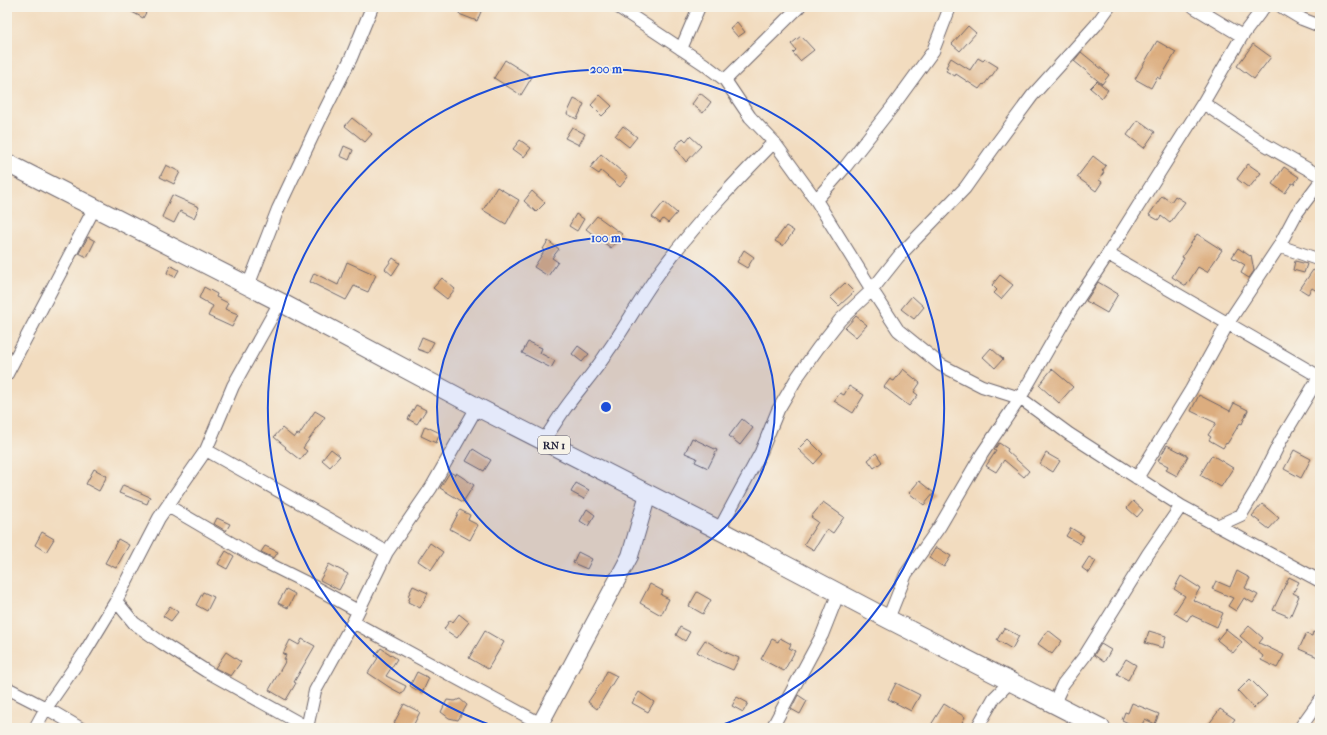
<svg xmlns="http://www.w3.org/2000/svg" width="1327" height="735" font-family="'IM FELL French Canon',serif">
	<rect width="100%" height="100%" fill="#f7f3e8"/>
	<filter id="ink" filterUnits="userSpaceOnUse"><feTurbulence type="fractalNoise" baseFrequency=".025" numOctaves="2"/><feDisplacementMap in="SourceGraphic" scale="8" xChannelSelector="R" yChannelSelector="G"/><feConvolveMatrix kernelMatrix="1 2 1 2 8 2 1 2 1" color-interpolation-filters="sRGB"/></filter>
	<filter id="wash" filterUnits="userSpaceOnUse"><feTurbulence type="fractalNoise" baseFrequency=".012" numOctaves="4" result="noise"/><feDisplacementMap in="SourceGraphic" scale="16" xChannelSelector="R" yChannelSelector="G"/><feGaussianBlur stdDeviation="0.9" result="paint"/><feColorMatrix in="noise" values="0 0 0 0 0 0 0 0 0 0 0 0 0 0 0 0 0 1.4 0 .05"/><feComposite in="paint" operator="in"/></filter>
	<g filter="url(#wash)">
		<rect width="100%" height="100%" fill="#f2dcbf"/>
		<g id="blocks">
			<path fill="#dcad7f" d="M 123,7 L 149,7 L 143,18 Z
				M 462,7 L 483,7 L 477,21 L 459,14 Z
				M 737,22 L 745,32 L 738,37 L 730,28 Z
				M 968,26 L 976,33 L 960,51 L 952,44 Z
				M 801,36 L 814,50 L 800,61 L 793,53 L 796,50 L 791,44 Z
				M 1157,41 L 1176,52 L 1160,79 L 1157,77 L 1151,88 L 1135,79 Z
				M 1253,44 L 1271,57 L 1254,79 L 1237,66 Z
				M 1081,52 L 1109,75 L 1102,84 L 1074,61 Z
				M 951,58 L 970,70 L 978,58 L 983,61 L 985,59 L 998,67 L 991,77 L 990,77 L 984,85 L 983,84 L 979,89 L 956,74 L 955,76 L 946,71 L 948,68 L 946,67 Z
				M 505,60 L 532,77 L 521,95 L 494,78 Z
				M 1097,81 L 1108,90 L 1102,98 L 1090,88 Z
				M 700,93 L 711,102 L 703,113 L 692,104 Z
				M 600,95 L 612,106 L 602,116 L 591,105 Z
				M 574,99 L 584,104 L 577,119 L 567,114 Z
				M 352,118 L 372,134 L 365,142 L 345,126 Z
				M 1138,120 L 1155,132 L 1144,148 L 1127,135 Z
				M 623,126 L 637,137 L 629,147 L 615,136 Z
				M 572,127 L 585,134 L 579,145 L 565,138 Z
				M 690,136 L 701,146 L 686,162 L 675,147 L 683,138 L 686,141 Z
				M 520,140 L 531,148 L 524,157 L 513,149 Z
				M 344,146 L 353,150 L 349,160 L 340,156 Z
				M 601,154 L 628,177 L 620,187 L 601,171 L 599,174 L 590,168 Z
				M 1093,156 L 1106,166 L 1102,171 L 1104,172 L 1099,180 L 1102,182 L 1096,191 L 1077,177 Z
				M 1248,164 L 1261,173 L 1249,188 L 1237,179 Z
				M 166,165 L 180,172 L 174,184 L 160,177 Z
				M 1284,167 L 1299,177 L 1294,184 L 1292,183 L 1285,193 L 1272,184 Z
				M 497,187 L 519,200 L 506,224 L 483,210 Z
				M 532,191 L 545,203 L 536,212 L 524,201 Z
				M 172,195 L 199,207 L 194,218 L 180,211 L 174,223 L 162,217 Z
				M 1162,196 L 1171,202 L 1175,196 L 1185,202 L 1170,223 L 1161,216 L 1158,220 L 1149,215 Z
				M 664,202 L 677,213 L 668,223 L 663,219 L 660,223 L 652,217 Z
				M 576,214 L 584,219 L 577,231 L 569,226 Z
				M 597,216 L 622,234 L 611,248 L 586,229 Z
				M 786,226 L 794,231 L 783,246 L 775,241 Z
				M 1197,234 L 1222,250 L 1207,272 L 1198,267 L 1186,286 L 1172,277 L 1184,258 L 1182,257 Z
				M 88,237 L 95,241 L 87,257 L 79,253 Z
				M 548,241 L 559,249 L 552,258 L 558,262 L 548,276 L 534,267 L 545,250 L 543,249 Z
				M 1238,248 L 1250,256 L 1251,255 L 1254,271 L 1249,278 L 1241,273 L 1245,265 L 1232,257 Z
				M 744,250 L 754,257 L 747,268 L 737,262 Z
				M 393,258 L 400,263 L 392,275 L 385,269 Z
				M 1295,261 L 1307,264 L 1304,273 L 1293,270 Z
				M 347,262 L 376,275 L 368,292 L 354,286 L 346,300 L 310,282 L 314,273 L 338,285 Z
				M 170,265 L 179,270 L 175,277 L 167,273 Z
				M 1313,270 L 1320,274 L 1320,293 L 1312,288 L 1308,294 L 1300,289 Z
				M 1000,275 L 1013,285 L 1001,299 L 994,293 L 997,290 L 992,285 Z
				M 442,278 L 455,289 L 447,299 L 433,288 Z
				M 1098,282 L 1118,294 L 1107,313 L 1086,301 Z
				M 845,283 L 854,292 L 839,306 L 830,297 Z
				M 204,287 L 217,294 L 216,297 L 228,303 L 225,309 L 238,314 L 232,327 L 208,316 L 213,306 L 199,298 Z
				M 912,296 L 924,307 L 914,319 L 901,309 Z
				M 856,316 L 867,325 L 856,337 L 845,328 Z
				M 422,337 L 434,342 L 428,353 L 417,349 Z
				M 528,342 L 542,348 L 540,353 L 555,361 L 551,368 L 522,353 Z
				M 578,346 L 589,354 L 582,362 L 572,354 Z
				M 991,348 L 1003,359 L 995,368 L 983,357 Z
				M 903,369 L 920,383 L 914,392 L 918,395 L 909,406 L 884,387 L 890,379 L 894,381 Z
				M 1052,369 L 1073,387 L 1059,403 L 1039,385 Z
				M 849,386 L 864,395 L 853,413 L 834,401 L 840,393 L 844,395 Z
				M 1199,395 L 1230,411 L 1234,403 L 1248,410 L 1242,424 L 1240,423 L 1227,444 L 1226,443 L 1223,448 L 1209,440 L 1211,437 L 1208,435 L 1216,423 L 1191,411 Z
				M 416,405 L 426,410 L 417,424 L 408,419 Z
				M 315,411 L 325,417 L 303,448 L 307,451 L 300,460 L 285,448 L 286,447 L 274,437 L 282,428 L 294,438 L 297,434 L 299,435 Z
				M 742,419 L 753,428 L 740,445 L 729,436 Z
				M 425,426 L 440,433 L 436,443 L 421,436 Z
				M 692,438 L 717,450 L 708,468 L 695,462 L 697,458 L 685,453 Z
				M 808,439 L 823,454 L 814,464 L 798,449 Z
				M 999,443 L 1008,449 L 1007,451 L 1029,471 L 1024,477 L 1004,460 L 996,472 L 986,466 L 996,451 L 994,450 Z
				M 1167,445 L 1188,456 L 1177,476 L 1166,470 L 1168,466 L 1158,461 Z
				M 331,449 L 340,456 L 330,467 L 322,460 Z
				M 473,449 L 491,460 L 484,471 L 466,461 Z
				M 1294,450 L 1311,459 L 1301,478 L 1284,469 Z
				M 876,453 L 882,462 L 874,468 L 868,460 Z
				M 1046,453 L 1060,461 L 1053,472 L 1040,464 Z
				M 1212,455 L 1233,468 L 1221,487 L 1200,475 Z
				M 94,469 L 107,476 L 99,491 L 86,484 Z
				M 450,472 L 455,475 L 456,473 L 474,485 L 463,502 L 440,488 Z
				M 919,481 L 934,493 L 924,505 L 909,493 Z
				M 576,483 L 589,490 L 584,499 L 571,492 Z
				M 123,485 L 150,497 L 147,504 L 119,493 Z
				M 1133,501 L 1143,510 L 1137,517 L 1127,508 Z
				M 823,502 L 844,517 L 833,533 L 827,529 L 814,550 L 804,544 L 818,522 L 811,517 Z
				M 1262,504 L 1279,518 L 1269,529 L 1252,516 Z
				M 587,509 L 595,515 L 588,526 L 580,521 Z
				M 460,510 L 470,515 L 468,520 L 478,525 L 470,540 L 450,529 Z
				M 217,518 L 230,524 L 226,531 L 214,524 Z
				M 1071,528 L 1084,536 L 1080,544 L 1066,536 Z
				M 42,532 L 54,539 L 46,552 L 35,545 Z
				M 118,539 L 129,545 L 116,568 L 105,563 Z
				M 430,543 L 443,552 L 431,570 L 418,561 Z
				M 265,546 L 278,552 L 274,558 L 261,552 Z
				M 936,547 L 951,556 L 944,567 L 929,558 Z
				M 226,551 L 234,556 L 227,569 L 218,564 Z
				M 578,552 L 592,559 L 587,569 L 573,563 Z
				M 1089,557 L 1096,561 L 1089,573 L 1082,568 Z
				M 329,564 L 348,574 L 339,590 L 320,580 Z
				M 1237,571 L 1250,578 L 1245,588 L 1258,595 L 1253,603 L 1244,598 L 1236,611 L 1228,606 L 1233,598 L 1212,589 L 1216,581 L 1230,587 Z
				M 1181,576 L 1200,588 L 1193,600 L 1223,613 L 1217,627 L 1191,615 L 1187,621 L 1174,613 L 1185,596 L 1174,589 Z
				M 1289,577 L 1299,582 L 1293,593 L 1299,596 L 1290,617 L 1273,610 Z
				M 650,584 L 663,591 L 661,595 L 669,599 L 661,615 L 640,603 Z
				M 413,586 L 428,593 L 420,608 L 408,602 L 410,597 L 408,596 Z
				M 286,589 L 295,594 L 288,608 L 278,603 Z
				M 203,592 L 214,597 L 207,611 L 196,605 Z
				M 697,592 L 711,600 L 703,614 L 689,606 Z
				M 170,606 L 178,612 L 171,621 L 163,616 Z
				M 459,614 L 469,622 L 457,638 L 444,629 L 450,620 L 453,622 Z
				M 1249,626 L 1263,638 L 1259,643 L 1284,655 L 1277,668 L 1261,660 L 1263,656 L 1240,636 Z
				M 680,627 L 690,632 L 685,641 L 676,635 Z
				M 1004,628 L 1019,636 L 1012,649 L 997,640 Z
				M 1226,629 L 1242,642 L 1233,653 L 1217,640 Z
				M 1048,630 L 1062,641 L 1052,654 L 1038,644 Z
				M 485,631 L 504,642 L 488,669 L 469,658 Z
				M 1149,631 L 1166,636 L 1163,648 L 1145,643 Z
				M 1313,632 L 1320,635 L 1320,658 L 1299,649 L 1306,634 L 1312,636 Z
				M 780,638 L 791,644 L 789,648 L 795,651 L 784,671 L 761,659 L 772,639 L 778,642 Z
				M 302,639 L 315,646 L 294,682 L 296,683 L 286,700 L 269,690 L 286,660 L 284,659 L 286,655 L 283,654 L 290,640 L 299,645 Z
				M 705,640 L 725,652 L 739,658 L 733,670 L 710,660 L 697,652 Z
				M 1101,644 L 1111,650 L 1104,662 L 1094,655 Z
				M 381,648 L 397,659 L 386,676 L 406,686 L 402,694 L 389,687 L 368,673 L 378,658 L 375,656 Z
				M 226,652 L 241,662 L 231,676 L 215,668 Z
				M 1126,659 L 1136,665 L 1128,680 L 1117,674 Z
				M 607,671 L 617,676 L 597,709 L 588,702 L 601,683 Z
				M 417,672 L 429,678 L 422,693 L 410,686 Z
				M 1250,679 L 1267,696 L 1254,708 L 1238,691 Z
				M 896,683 L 920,695 L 911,711 L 888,699 Z
				M 639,692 L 654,702 L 648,712 L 632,703 Z
				M 798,695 L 807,701 L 800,714 L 791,709 Z
				M 737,697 L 748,703 L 743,712 L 732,706 Z
				M 460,699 L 467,705 L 458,720 L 449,718 L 441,712 L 447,700 L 455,701 Z
				M 1132,703 L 1159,714 L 1155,724 L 1145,719 L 1140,728 L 1139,728 L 1122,720 L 1125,712 L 1128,713 Z
				M 404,704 L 420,712 L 412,728 L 405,728 L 394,723 Z
				M 944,704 L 965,717 L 959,728 L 929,728 Z
				M 1220,709 L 1235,719 L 1228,728 L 1206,728 Z"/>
		</g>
	</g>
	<g filter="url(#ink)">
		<use href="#blocks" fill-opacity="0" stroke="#6b6369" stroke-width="1"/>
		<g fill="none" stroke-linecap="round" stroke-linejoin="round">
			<g stroke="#6b6369" stroke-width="14">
				<path id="street" d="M 618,7 L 704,64 L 725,80 L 750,117 L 774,142 L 816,200 L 872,290 L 898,330 L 941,365 L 982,386 L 1020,398 L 1069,434 L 1181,506 L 1320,581
					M 1194,7 L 1242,36
					M 1282,7 L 1302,19 L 1320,26
					M 681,49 L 699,7
					M 725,80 L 799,7
					M 1203,103 L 1264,144 L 1320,176
					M 816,200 L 846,166 L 893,106 L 933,51 L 950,7
					M 1279,246 L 1320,260
					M 1108,254 L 1320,377
					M 248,286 L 278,209 L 320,120 L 351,58 L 372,7
					M 7,374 L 95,207
					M 544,440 C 551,430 557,420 564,410 C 578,390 595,372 608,351 C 628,323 644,292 665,265 C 698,221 736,181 774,142
					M 206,450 L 387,552
					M 1137,478 L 1191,390 L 1228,323 L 1279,246 L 1296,214 L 1320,182
					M 168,506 L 255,557 L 305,582 L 358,611
					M 1217,526 L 1241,515 L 1256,490 L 1281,440 L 1319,377
					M 719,530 L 761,452 L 778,410 L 798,376 L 818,348 L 840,320 L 872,290 L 899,256 L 965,188 L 992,150 L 1032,96 L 1096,25 L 1109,7
					M 116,601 L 134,623 L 162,643 L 206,671 L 308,728
					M 888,619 L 906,574 L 940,526 L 982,454 L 1020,398 L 1070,311 L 1108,254 L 1203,103 L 1242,36 L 1264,7
					M 353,622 L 541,724
					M 7,688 L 46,708 L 80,728
					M 1054,703 L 1063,684 L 1084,657 L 1148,554 L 1181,506
					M 35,728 L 46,708 L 85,652 L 116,601 L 159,518 L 206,450 L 233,386 L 280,302
					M 307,728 L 315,691 L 353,622 L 387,552 L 431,488 L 477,407
					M 772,728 L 822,635 L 839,592
					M 977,728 L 994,698 L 1011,681
					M 1300,728 L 1320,700"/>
			</g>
			<g stroke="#6b6369" stroke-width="18">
				<path id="secondary" d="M 538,728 L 630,556 L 648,494"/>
			</g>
			<g stroke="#6b6369" stroke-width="20">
				<path id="primary" d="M 7,163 L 280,302 L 477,407 L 719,530 L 888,619 L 1101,728"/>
			</g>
			<use href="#street" stroke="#fff" stroke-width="12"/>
			<use href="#secondary" stroke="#fff" stroke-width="16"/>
			<use href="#primary" stroke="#fff" stroke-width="18"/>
		</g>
	</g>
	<circle cx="606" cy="407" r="169" fill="#1d4ed8" fill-opacity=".12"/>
	<g fill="none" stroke="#1d4ed8" stroke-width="2">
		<circle cx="606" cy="407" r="169"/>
		<path d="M499 728A338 338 0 1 1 713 728"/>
	</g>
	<g text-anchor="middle" stroke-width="3.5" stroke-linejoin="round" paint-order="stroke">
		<rect fill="#f7f3e8" stroke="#62616f" stroke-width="1" x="538" y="436" width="32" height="18" rx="3"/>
		<g font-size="11" font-weight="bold" fill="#22223b">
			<text x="554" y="449">RN 1</text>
		</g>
	</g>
	<circle cx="606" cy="407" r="6" fill="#1d4ed8" stroke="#f7f3e8" stroke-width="2"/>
	<g font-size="12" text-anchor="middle" font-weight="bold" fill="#1d4ed8" stroke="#f7f3e8" stroke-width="3.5" stroke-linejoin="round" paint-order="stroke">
		<text x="606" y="73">200 m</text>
		<text x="606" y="242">100 m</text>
	</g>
	<rect width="1327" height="735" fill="none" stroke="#f7f3e8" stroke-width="24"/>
</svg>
